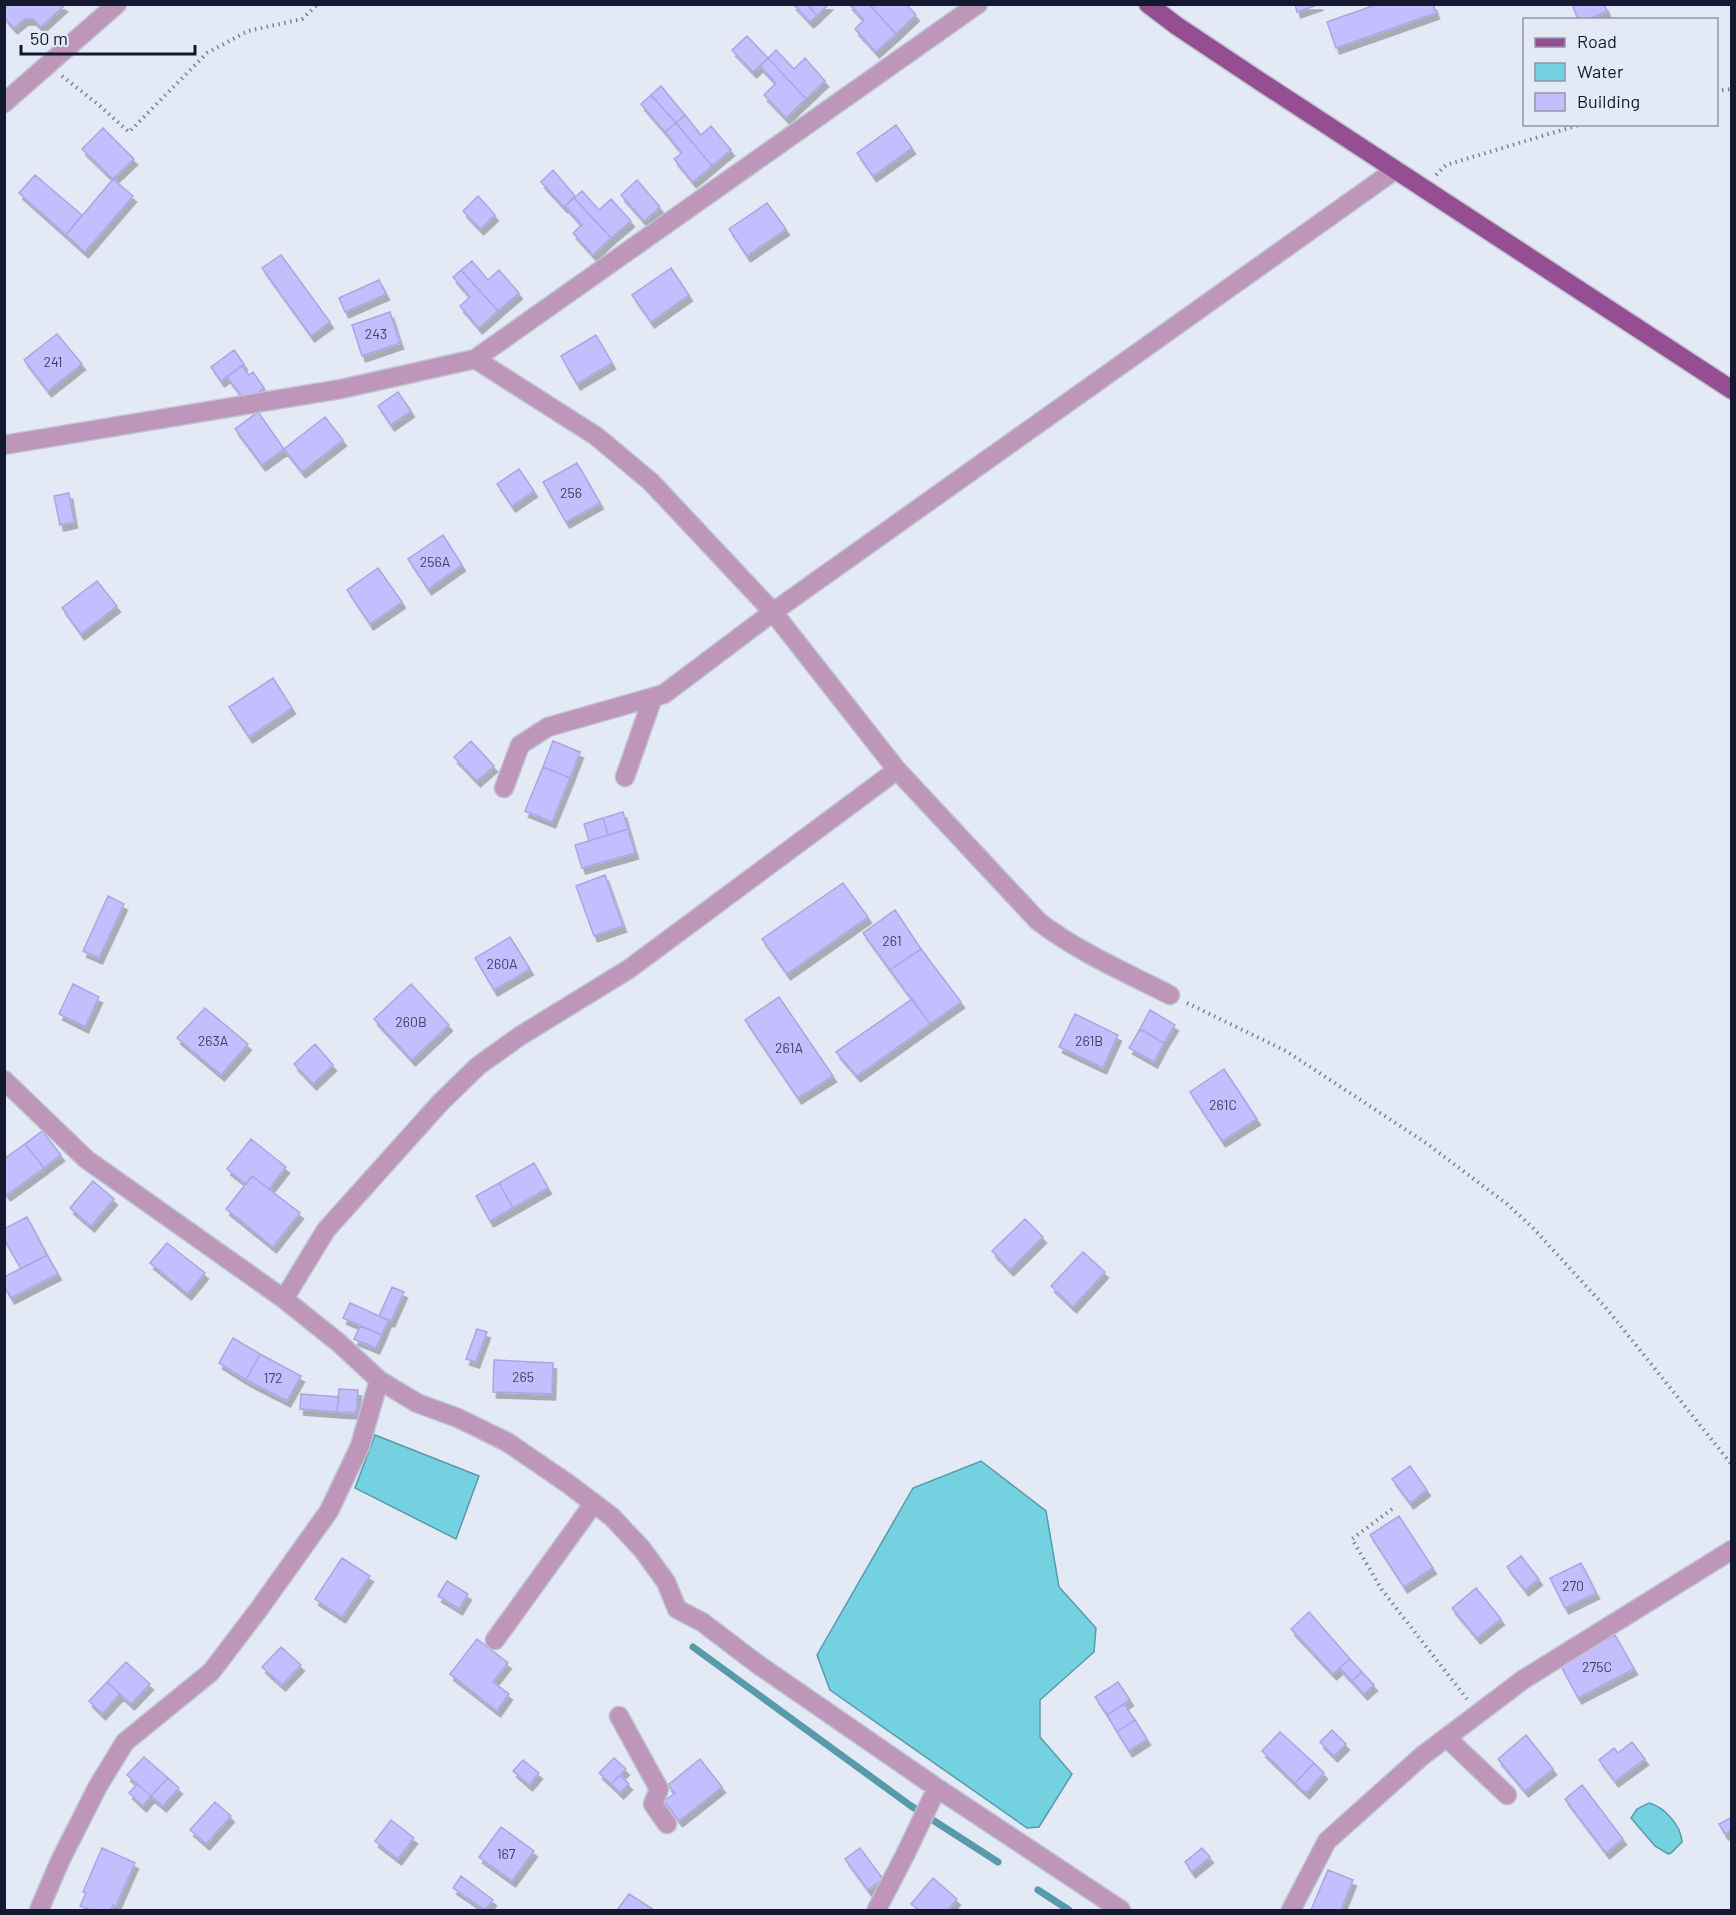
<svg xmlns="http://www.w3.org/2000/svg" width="1736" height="1915" font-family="Barlow,sans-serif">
	<defs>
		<filter id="shadow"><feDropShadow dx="3.5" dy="6" stdDeviation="0" flood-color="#0004"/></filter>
	</defs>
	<rect width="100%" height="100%" fill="#e4e9f6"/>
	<path fill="#74d1df" stroke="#579aaa" stroke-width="1.5" d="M 375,1435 L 479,1476 L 456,1539 L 355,1488 Z
		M 981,1461 L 1046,1511 L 1059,1587 L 1096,1628 L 1094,1652 L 1040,1700 L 1040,1737 L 1072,1774 L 1039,1827 L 1027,1828 L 830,1690 L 817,1655 L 913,1488 Z
		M 1649,1803 C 1664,1807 1681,1825 1682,1842 L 1671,1853 L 1668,1854 L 1655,1846 L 1631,1818 L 1637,1809 Z"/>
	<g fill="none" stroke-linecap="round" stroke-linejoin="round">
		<path stroke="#579aaa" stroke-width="7" d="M 693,1647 L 911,1806 L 998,1862
			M 1038,1890 L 1069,1910"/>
	</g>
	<path fill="#c4beff" stroke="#aba4e5" stroke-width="1.5" filter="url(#shadow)" d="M 6,4 L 62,4 L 64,6 L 41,27 L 33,19 L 25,19 L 14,28 L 4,17 L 4,6 Z
		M 793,4 L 807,4 L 817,16 L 810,22 Z
		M 807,4 L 829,4 L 817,16 Z
		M 849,4 L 869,4 L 896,34 L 876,52 L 855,29 L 864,20 Z
		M 869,4 L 906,4 L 916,15 L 896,34 Z
		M 1295,4 L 1320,4 L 1297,12 Z
		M 1378,4 L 1433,4 L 1436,13 L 1336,48 L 1327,22 Z
		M 1572,4 L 1604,4 L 1607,11 L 1587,20 L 1578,20 Z
		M 747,36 L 768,58 L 753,72 L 732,50 Z
		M 776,50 L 794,69 L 805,58 L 825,81 L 806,99 L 768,58 Z
		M 768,58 L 806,99 L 786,118 L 764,95 L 776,83 L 760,66 Z
		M 661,86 L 685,115 L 676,123 L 651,95 Z
		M 651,95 L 676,123 L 665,132 L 641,104 Z
		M 685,115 L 701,135 L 711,126 L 731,150 L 712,166 L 676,123 Z
		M 676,123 L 712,166 L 693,182 L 674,159 L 682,153 L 665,132 Z
		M 896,125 L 912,148 L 873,176 L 857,153 Z
		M 103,128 L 134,159 L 113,179 L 82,149 Z
		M 553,170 L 575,196 L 564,207 L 541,182 Z
		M 35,175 L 82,215 L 66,235 L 19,193 Z
		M 113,179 L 133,196 L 85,252 L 66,235 Z
		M 637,180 L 660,207 L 644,221 L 621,195 Z
		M 582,191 L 599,210 L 611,199 L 631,221 L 611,238 L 574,198 Z
		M 478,196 L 495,215 L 480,229 L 463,211 Z
		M 574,198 L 611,238 L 593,255 L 573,233 L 582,225 L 565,206 Z
		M 767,203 L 786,229 L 747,256 L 729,229 Z
		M 281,255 L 330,322 L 311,336 L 262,268 Z
		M 472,261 L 488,280 L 499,270 L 519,293 L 498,311 L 461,270 Z
		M 671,268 L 689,295 L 651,322 L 632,295 Z
		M 461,270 L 498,311 L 479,328 L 460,306 L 470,297 L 453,277 Z
		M 379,280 L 386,294 L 345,312 L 339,298 Z
		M 390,312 L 400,343 L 362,356 L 352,325 Z
		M 57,334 L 82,364 L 48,391 L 24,360 Z
		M 596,335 L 612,363 L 577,384 L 561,356 Z
		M 234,350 L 244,364 L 221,381 L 211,367 Z
		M 242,366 L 249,375 L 253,372 L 264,388 L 246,402 L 227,377 Z
		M 398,392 L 411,411 L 391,425 L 378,406 Z
		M 258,412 L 284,449 L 262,465 L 235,429 Z
		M 325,417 L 343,440 L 302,472 L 284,449 Z
		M 577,463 L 600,503 L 566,522 L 543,482 Z
		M 519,469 L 534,491 L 512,506 L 497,484 Z
		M 69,493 L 74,522 L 60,525 L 54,496 Z
		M 443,535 L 462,565 L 428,589 L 408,559 Z
		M 378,568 L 402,602 L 370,624 L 347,590 Z
		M 97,581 L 117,606 L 81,634 L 62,608 Z
		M 273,678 L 292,708 L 249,737 L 229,707 Z
		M 471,741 L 494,766 L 477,781 L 454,757 Z
		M 553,741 L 580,752 L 570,778 L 543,767 Z
		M 543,767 L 570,778 L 552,822 L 525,811 Z
		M 623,812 L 628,829 L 608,835 L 603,818 Z
		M 603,818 L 608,835 L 589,841 L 584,824 Z
		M 628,829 L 635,853 L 582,868 L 575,845 Z
		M 605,875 L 623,926 L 594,936 L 576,886 Z
		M 843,883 L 868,917 L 787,974 L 762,939 Z
		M 108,896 L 124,904 L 99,958 L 83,951 Z
		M 895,910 L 921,949 L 890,970 L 863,933 Z
		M 510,937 L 530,969 L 494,990 L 475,958 Z
		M 921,949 L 961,1002 L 930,1024 L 890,970 Z
		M 73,984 L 99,997 L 85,1027 L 59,1014 Z
		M 411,984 L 449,1025 L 412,1060 L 374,1019 Z
		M 779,997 L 833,1076 L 798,1098 L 745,1020 Z
		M 912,999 L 930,1024 L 857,1076 L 836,1052 Z
		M 205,1008 L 248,1044 L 221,1075 L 177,1038 Z
		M 1150,1010 L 1175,1025 L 1164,1043 L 1140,1029 Z
		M 1075,1014 L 1118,1035 L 1103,1068 L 1059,1047 Z
		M 1140,1029 L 1164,1043 L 1154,1062 L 1129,1048 Z
		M 315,1044 L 333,1065 L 313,1084 L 294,1064 Z
		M 1224,1069 L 1257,1119 L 1222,1141 L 1190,1092 Z
		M 42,1131 L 61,1155 L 44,1168 L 25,1144 Z
		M 251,1139 L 286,1167 L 269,1189 L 252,1176 L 246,1184 L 227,1169 Z
		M 25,1144 L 44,1168 L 7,1195 L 4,1191 L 4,1159 Z
		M 534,1163 L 548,1188 L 513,1208 L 499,1183 Z
		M 252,1176 L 300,1213 L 273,1247 L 226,1209 Z
		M 93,1181 L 114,1199 L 91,1226 L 70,1208 Z
		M 499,1183 L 513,1208 L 490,1221 L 476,1196 Z
		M 27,1217 L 47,1255 L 21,1269 L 4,1239 L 4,1229 Z
		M 1025,1219 L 1043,1237 L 1010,1270 L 992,1251 Z
		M 167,1243 L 205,1273 L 188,1294 L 150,1263 Z
		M 1083,1252 L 1105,1272 L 1073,1307 L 1051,1286 Z
		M 47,1255 L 58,1274 L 11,1298 L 4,1286 L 4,1277 Z
		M 392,1287 L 404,1292 L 391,1321 L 379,1316 Z
		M 350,1303 L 388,1320 L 382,1335 L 343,1318 Z
		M 360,1326 L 382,1335 L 376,1348 L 354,1339 Z
		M 477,1329 L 487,1332 L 476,1362 L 466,1359 Z
		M 233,1338 L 260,1354 L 246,1380 L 219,1363 Z
		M 260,1354 L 301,1376 L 287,1401 L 246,1380 Z
		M 494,1360 L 553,1363 L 552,1394 L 493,1392 Z
		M 339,1389 L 358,1390 L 356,1413 L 337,1412 Z
		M 301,1394 L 339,1397 L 337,1412 L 300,1409 Z
		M 1410,1466 L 1427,1490 L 1410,1503 L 1392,1479 Z
		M 1399,1516 L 1433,1568 L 1404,1587 L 1370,1535 Z
		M 1521,1556 L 1539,1579 L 1525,1590 L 1507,1567 Z
		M 342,1558 L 370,1576 L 342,1617 L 315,1599 Z
		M 1581,1563 L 1596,1593 L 1565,1608 L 1550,1578 Z
		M 447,1581 L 468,1594 L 459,1609 L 438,1596 Z
		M 1476,1588 L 1501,1619 L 1477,1638 L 1452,1608 Z
		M 1309,1612 L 1350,1659 L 1333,1674 L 1291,1629 Z
		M 1615,1635 L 1634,1669 L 1578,1698 L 1560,1664 Z
		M 477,1639 L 508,1663 L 493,1682 L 509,1694 L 497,1711 L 450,1674 Z
		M 281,1647 L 301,1665 L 282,1685 L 262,1667 Z
		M 1350,1659 L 1362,1672 L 1352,1681 L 1340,1668 Z
		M 126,1662 L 150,1684 L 131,1704 L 107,1682 Z
		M 1362,1672 L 1374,1685 L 1364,1694 L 1352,1681 Z
		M 107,1682 L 120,1694 L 102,1714 L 89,1701 Z
		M 1118,1682 L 1130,1700 L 1107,1715 L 1095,1697 Z
		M 1124,1704 L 1135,1720 L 1117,1732 L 1107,1715 Z
		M 1135,1720 L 1147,1739 L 1129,1751 L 1117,1732 Z
		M 1332,1730 L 1346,1744 L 1334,1756 L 1320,1742 Z
		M 1280,1732 L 1314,1763 L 1295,1783 L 1262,1751 Z
		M 1526,1735 L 1553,1769 L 1525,1791 L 1498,1759 Z
		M 1632,1742 L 1645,1759 L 1615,1781 L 1599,1760 L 1614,1748 L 1618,1753 Z
		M 144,1757 L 168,1778 L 151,1796 L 127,1775 Z
		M 614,1758 L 626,1769 L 611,1784 L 599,1773 Z
		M 700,1759 L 722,1787 L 679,1821 L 664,1801 L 675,1793 L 668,1785 Z
		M 523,1760 L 539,1773 L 529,1785 L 513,1771 Z
		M 1314,1763 L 1324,1773 L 1306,1793 L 1295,1783 Z
		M 620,1775 L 629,1784 L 620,1793 L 611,1784 Z
		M 168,1778 L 179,1788 L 163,1806 L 151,1796 Z
		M 137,1784 L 151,1796 L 143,1806 L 129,1793 Z
		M 1582,1785 L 1623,1839 L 1606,1853 L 1565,1799 Z
		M 215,1802 L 231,1816 L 206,1844 L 190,1830 Z
		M 1732,1817 L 1732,1830 L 1725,1834 L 1719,1824 Z
		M 391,1820 L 414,1838 L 398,1859 L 375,1841 Z
		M 501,1827 L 534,1851 L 512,1881 L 479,1857 Z
		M 102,1848 L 135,1863 L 116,1906 L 113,1905 L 111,1910 L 90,1910 L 80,1906 L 86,1893 L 83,1892 Z
		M 860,1848 L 883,1879 L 868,1890 L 845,1859 Z
		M 1202,1848 L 1210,1857 L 1192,1872 L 1185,1862 Z
		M 1328,1870 L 1353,1880 L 1341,1910 L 1311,1910 Z
		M 461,1876 L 493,1900 L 485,1910 L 453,1888 Z
		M 933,1878 L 957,1899 L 948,1910 L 919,1910 L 911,1904 Z
		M 629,1894 L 654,1910 L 617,1910 Z"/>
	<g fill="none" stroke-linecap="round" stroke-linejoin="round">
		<g stroke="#bec4d2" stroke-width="21">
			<path id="minor" d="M 4,103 L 117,4
				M 475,359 L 596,436 L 651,482 L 773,612 L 897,770 L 1038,921 C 1078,952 1125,972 1170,995
				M 4,445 L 341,389 L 475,359 L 978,4
				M 625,777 L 653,697
				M 504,788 L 520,745 L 548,727 L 664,694 L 773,612 L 1395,170
				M 4,1080 L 86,1159 L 284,1299 L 339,1343 L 379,1380 L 417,1403 L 458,1418 L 507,1442 L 567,1483 L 612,1517 L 642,1549 L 666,1582 L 677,1609 L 702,1622 L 756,1663 L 937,1788 L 1121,1910
				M 284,1299 L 326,1230 L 440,1103 L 478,1066 L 520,1036 L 629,969 L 897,770
				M 495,1640 L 594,1503
				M 619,1716 L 659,1789 L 653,1804 L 667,1824
				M 1447,1738 L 1507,1795
				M 877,1909 L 905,1855 L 937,1788
				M 39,1910 L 60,1861 L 98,1786 L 125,1742 L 211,1672 L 259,1609 L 329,1511 L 360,1446 L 379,1380
				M 1291,1910 L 1327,1841 L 1422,1756 L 1524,1679 L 1732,1550"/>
		</g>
		<g stroke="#bec4d2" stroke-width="21">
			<path id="major" d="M 1148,4 L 1177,26 L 1258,80 L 1732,390"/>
		</g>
		<path stroke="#7d8395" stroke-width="4" stroke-dasharray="1.5 4.5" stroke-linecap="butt" d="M 62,76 L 100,106 L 129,132 L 207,53 L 248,31 L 302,19 L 318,4
			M 1716,91 L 1732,89
			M 1436,175 L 1446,165 L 1582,124
			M 1187,1003 L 1286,1051 L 1426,1143 L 1507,1204 L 1533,1228 L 1607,1309 L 1732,1465
			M 1392,1509 L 1352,1539 L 1382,1590 L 1467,1699"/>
		<use href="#minor" stroke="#bd96ba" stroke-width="18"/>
		<use href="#major" stroke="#944e91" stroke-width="18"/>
	</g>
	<g text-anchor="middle" stroke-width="4.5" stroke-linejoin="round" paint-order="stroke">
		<g font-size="14" fill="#3e4264">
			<text x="376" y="339">243</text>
			<text x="53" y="367">241</text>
			<text x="571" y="498">256</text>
			<text x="435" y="567">256A</text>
			<text x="892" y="946">261</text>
			<text x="502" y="969">260A</text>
			<text x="411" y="1027">260B</text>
			<text x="213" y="1046">263A</text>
			<text x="1089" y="1046">261B</text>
			<text x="789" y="1053">261A</text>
			<text x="1223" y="1110">261C</text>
			<text x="523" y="1382">265</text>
			<text x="273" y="1383">172</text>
			<text x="1573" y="1591">270</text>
			<text x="1597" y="1672">275C</text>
			<text x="506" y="1859">167</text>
		</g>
	</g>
	<rect width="1736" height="1915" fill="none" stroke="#121930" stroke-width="12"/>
	<rect x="1523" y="18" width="195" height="108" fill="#e4e9f6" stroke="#9096a7" stroke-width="1.5"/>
	<rect x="1535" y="38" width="30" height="9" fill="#944e91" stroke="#9096a7" stroke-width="1.5"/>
	<text x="1577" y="48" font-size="18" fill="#121930">Road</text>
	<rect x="1535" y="63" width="30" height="18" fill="#74d1df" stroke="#9096a7" stroke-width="1.5"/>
	<text x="1577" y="78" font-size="18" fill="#121930">Water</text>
	<rect x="1535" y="93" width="30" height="18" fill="#c4beff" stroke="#9096a7" stroke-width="1.5"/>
	<text x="1577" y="108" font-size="18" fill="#121930">Building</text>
	<path d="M21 45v9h174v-9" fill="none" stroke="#121930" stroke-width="3"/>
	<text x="30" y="45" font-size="18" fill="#121930" stroke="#e4e9f6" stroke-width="4.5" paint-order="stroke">50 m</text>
</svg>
